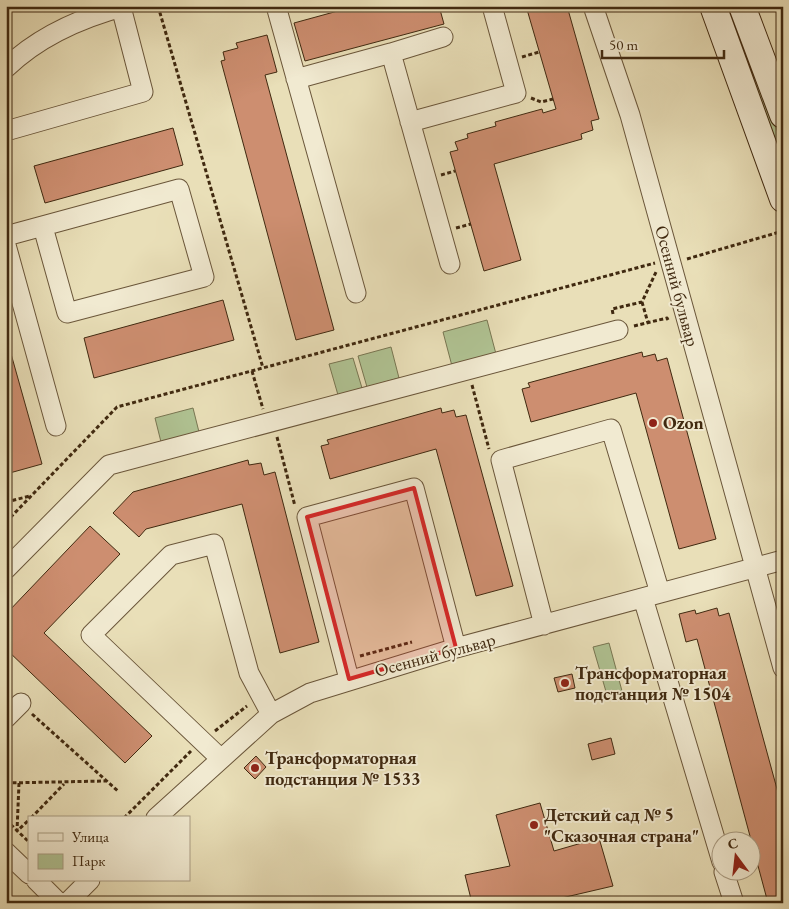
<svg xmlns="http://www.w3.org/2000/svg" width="789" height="909" font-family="'EB Garamond',serif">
	<rect width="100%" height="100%" fill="#e9dfb8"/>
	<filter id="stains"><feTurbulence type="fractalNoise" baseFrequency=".004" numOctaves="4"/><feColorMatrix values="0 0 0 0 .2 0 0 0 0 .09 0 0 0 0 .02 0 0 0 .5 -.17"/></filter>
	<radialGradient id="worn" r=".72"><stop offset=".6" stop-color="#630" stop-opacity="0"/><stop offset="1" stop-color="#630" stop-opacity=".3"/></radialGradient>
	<path fill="#b0c393" stroke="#787652" d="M 722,6 L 730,6 L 783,146 L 783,172 Z
		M 487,320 L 496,354 L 452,366 L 443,332 Z
		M 391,347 L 399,378 L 367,387 L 358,356 Z
		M 353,358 L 362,388 L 338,395 L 329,364 Z
		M 193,408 L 199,432 L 161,442 L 155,418 Z
		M 609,643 L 622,691 L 607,695 L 593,647 Z"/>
	<path fill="#cd8e70" stroke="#402910" d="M 356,6 L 439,6 L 444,24 L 305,61 L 294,23 Z
		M 526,6 L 567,6 L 599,119 L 591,121 L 593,130 L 581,134 L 582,139 L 494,164 L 521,260 L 484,271 L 450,152 L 458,150 L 455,142 L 468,138 L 467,134 L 496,126 L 495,122 L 542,109 L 543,113 L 556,109 Z
		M 267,35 L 277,72 L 265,75 L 334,330 L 296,340 L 221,61 L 225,60 L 223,52 L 238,48 L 236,43 Z
		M 173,128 L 183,165 L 45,203 L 34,166 Z
		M 223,300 L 234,340 L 94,378 L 84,338 Z
		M 6,336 L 42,464 L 6,474 Z
		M 642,352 L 643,357 L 655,354 L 657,361 L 667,358 L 716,539 L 679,549 L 636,393 L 531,422 L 522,389 L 530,387 L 528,383 Z
		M 441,408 L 442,413 L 454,410 L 456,417 L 466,415 L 513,586 L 476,596 L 436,449 L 330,479 L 321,446 L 329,444 L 327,440 Z
		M 248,460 L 249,465 L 261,463 L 264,475 L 275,472 L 319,642 L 280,653 L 242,504 L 146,529 L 139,537 L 113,513 L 133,492 Z
		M 90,526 L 120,554 L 44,633 L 152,736 L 125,763 L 6,649 L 6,614 Z
		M 717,608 L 719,616 L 729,613 L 783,811 L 783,903 L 768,903 L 697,639 L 686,642 L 679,614 L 695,610 L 696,614 Z
		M 572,674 L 575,688 L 558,692 L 554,678 Z
		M 611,738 L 615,754 L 592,760 L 588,744 Z
		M 256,756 L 266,767 L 255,779 L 244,768 Z
		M 540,803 L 554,851 L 599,838 L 613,886 L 553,900 L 553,903 L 472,903 L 465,875 L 510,866 L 496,815 Z"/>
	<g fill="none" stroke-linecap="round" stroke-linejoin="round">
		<g stroke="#6a563a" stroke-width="21">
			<path id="street" d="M 276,6 L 356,293
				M 593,6 L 630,115 L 783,668
				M 391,53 L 443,37
				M 6,68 C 39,36 80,18 125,6
				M 296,79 L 391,53 L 450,264
				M 410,122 L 516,93 L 492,6
				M 6,131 L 143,92 L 121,7
				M 6,236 L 179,189 L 204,277 L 67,313 L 43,227
				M 6,245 L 56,426
				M 6,569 L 109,465 L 618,330
				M 643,598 L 722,862
				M 544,625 L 501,460 L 611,429 L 660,593
				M 349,679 L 307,517 L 414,488 L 456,648
				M 6,718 L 21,703
				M 220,758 L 91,635 L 171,555 L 214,544 L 249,673 L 271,714
				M 156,818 L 271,714 L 310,693 L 456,648 L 783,560
				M 6,852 L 29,874
				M 724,872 L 734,903
				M 36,880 L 59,903
				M 67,903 L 90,880"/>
		</g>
		<g stroke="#402910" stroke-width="28">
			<path id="secondary" d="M 713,6 L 783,199
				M 742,6 L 783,115"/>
		</g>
		<path stroke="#402910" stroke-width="3" stroke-dasharray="4 2.5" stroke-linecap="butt" d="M 158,6 L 263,368
			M 522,57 L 539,52
			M 531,98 L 541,102 L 553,99
			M 441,175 L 455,171
			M 456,228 L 471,224
			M 687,259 L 783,231
			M 642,302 L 648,323
			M 613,314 L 612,309 L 642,302 L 656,272
			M 634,326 L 667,318 L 668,320
			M 252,371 L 263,409
			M 472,385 L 489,449
			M 277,437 L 295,506
			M 6,502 L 30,496
			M 6,522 L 117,407 L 655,263
			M 360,656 L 412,642
			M 32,714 L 119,792
			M 215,731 L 247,706
			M 6,783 L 106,781
			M 19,783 L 17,831 L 29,820
			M 31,818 L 64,784
			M 124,818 L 191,751
			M 6,820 L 29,842"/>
		<use href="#street" stroke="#f1ead1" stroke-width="19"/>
		<use href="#secondary" stroke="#f1ead1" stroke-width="26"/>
	</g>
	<path fill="#d62828" fill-opacity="0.2" stroke="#d62828" stroke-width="4" stroke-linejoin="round" d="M 414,488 L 456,648 L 349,679 L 307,517 Z"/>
	<g fill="#8f2418" stroke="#f1ead1" stroke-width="2">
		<circle cx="653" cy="423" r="5"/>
		<circle cx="565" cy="683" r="5"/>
		<circle cx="255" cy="768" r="5"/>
		<circle cx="534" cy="825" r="5"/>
	</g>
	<g text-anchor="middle" stroke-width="4" stroke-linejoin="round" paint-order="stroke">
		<g font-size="18" fill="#402910" stroke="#f1ead1">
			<text transform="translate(677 286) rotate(75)" y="6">Осенний бульвар</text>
			<text transform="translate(435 655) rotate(-15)" y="6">Осенний бульвар</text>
		</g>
		<g font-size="18" font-weight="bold" fill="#402910" stroke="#f1ead1" text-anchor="start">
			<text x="663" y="429">Ozon</text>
			<text x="575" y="679">Трансформаторная<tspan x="575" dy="21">подстанция № 1504</tspan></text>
			<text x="265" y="764">Трансформаторная<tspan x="265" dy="21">подстанция № 1533</tspan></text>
			<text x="544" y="821">Детский сад № 5<tspan x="544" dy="21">"Сказочная страна"</tspan></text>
		</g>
	</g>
	<rect width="789" height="909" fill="none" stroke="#e9dfb8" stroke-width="25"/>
	<rect x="8" y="8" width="774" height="894" fill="none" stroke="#402910" stroke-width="2.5"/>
	<rect x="12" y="12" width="764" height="884" fill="none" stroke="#402910"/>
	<rect x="28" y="816" width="162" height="65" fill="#f1ead1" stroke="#aa9d84"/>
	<rect x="38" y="833" width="25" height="8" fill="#f1ead1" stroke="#aa9d84"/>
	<text x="72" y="842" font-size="15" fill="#402910">Улица</text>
	<rect x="38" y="854" width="25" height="15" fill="#b0c393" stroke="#aa9d84"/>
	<text x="72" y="866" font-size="15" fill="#402910">Парк</text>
	<g transform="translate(736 856) rotate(345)"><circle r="24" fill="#f1ead1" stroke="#aa9d84"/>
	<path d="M0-4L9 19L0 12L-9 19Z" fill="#8f2418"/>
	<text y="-8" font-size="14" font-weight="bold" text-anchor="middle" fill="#402910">С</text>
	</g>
	<path d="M602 50v8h122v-8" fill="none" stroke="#402910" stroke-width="2.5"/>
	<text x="609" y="50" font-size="15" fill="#402910" stroke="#f1ead1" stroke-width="4" paint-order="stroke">50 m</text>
	<rect width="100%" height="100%" filter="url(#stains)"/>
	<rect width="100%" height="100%" fill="url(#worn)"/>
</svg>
